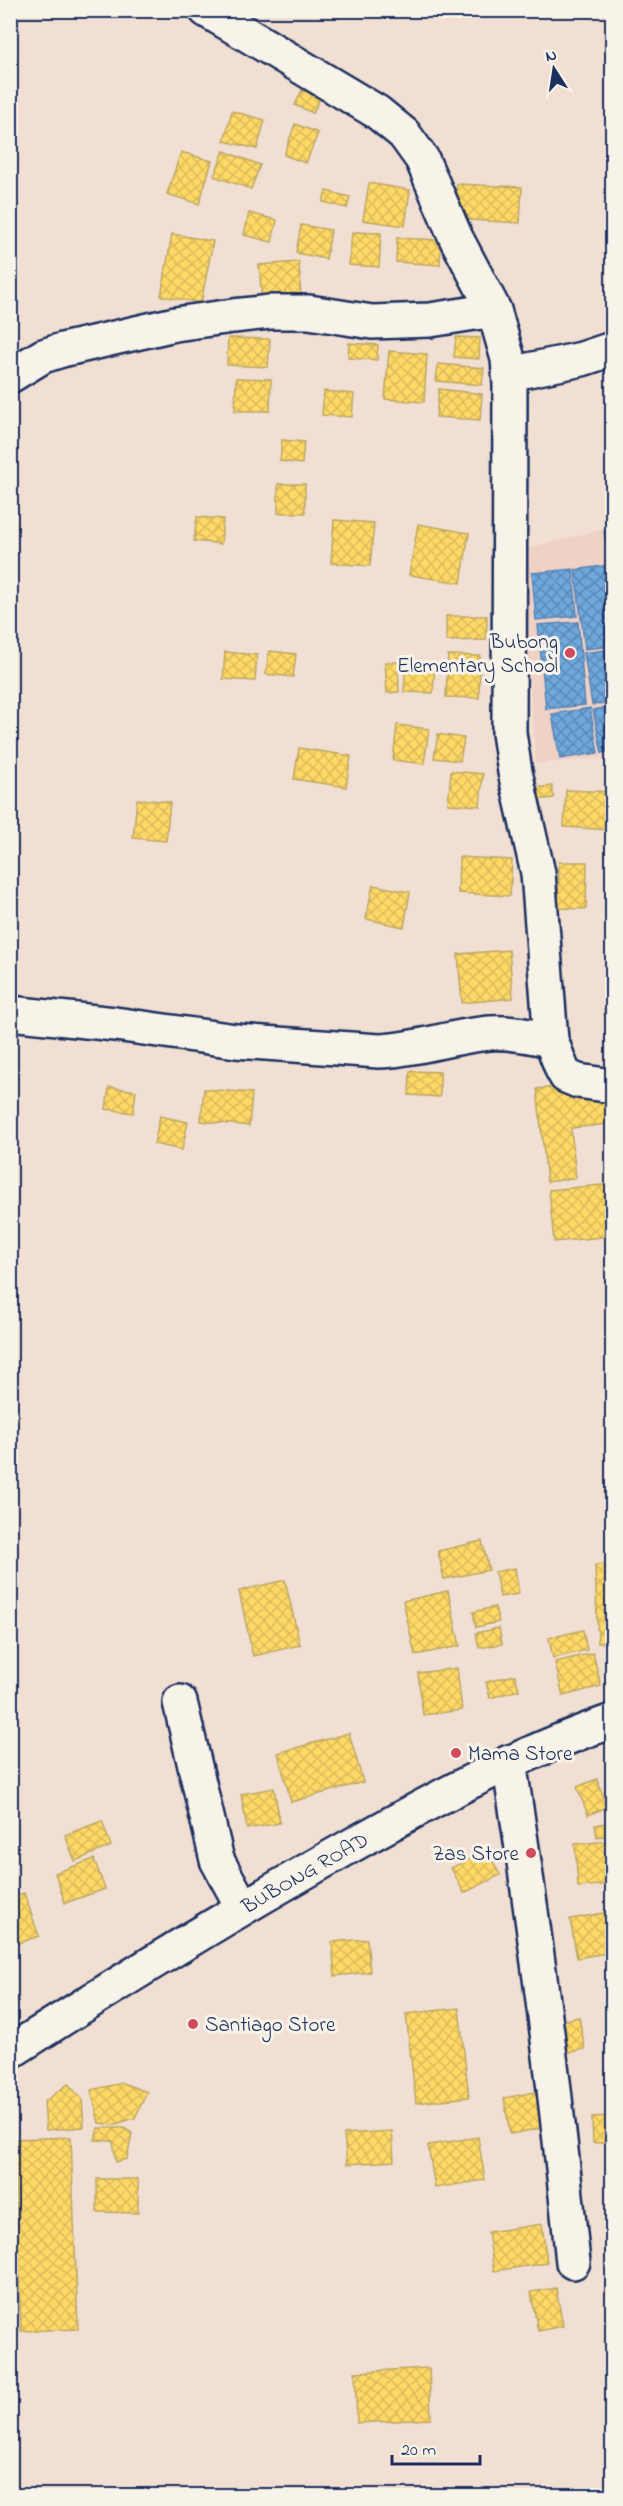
<svg xmlns="http://www.w3.org/2000/svg" width="623" height="2506" font-family="'Indie Flower',sans-serif">
	<defs>
		<pattern id="homes-cross-hatch" width="8" height="8" patternUnits="userSpaceOnUse" patternTransform="scale(1.5)"><rect width="8" height="8" fill="#ffd966"/><path d="M0 0l8 8M0 8l8-8" fill="none" stroke="#dabb5b"/></pattern>
		<pattern id="schools-cross-hatch" width="8" height="8" patternUnits="userSpaceOnUse" patternTransform="scale(1.5)"><rect width="8" height="8" fill="#6fa8dc"/><path d="M0 0l8 8M0 8l8-8" fill="none" stroke="#5a89b6"/></pattern>
	</defs>
	<rect width="100%" height="100%" fill="#f2dfd3"/>
	<filter id="ink" filterUnits="userSpaceOnUse"><feTurbulence type="fractalNoise" baseFrequency=".0167" numOctaves="2"/><feDisplacementMap in="SourceGraphic" scale="12" xChannelSelector="R" yChannelSelector="G"/><feConvolveMatrix kernelMatrix="1 2 1 2 8 2 1 2 1" color-interpolation-filters="sRGB"/></filter>
	<g filter="url(#ink)">
		<path fill="#efd1c5" d="M 612,527 L 612,757 L 536,764 L 520,550 Z"/>
		<path fill="url(#homes-cross-hatch)" stroke="#bba664" stroke-width="1.5" d="M 302,90 L 320,98 L 313,113 L 295,105 Z
			M 232,111 L 265,120 L 257,149 L 224,141 Z
			M 295,124 L 318,133 L 306,163 L 284,155 Z
			M 224,151 L 260,165 L 251,189 L 214,176 Z
			M 181,152 L 212,161 L 199,204 L 167,194 Z
			M 369,183 L 410,190 L 405,226 L 363,220 Z
			M 457,184 L 522,187 L 520,223 L 454,219 Z
			M 326,191 L 350,197 L 347,208 L 323,202 Z
			M 249,213 L 277,220 L 272,242 L 244,235 Z
			M 301,225 L 331,230 L 326,259 L 296,253 Z
			M 612,230 L 612,253 L 609,252 Z
			M 352,232 L 381,233 L 379,267 L 349,265 Z
			M 172,234 L 213,241 L 201,303 L 161,296 Z
			M 397,238 L 441,240 L 440,265 L 396,262 Z
			M 299,262 L 301,299 L 262,301 L 259,265 Z
			M 456,337 L 480,338 L 479,359 L 454,357 Z
			M 228,338 L 270,339 L 268,367 L 227,365 Z
			M 349,343 L 378,345 L 377,360 L 348,358 Z
			M 389,351 L 427,354 L 424,402 L 385,399 Z
			M 438,364 L 484,368 L 482,385 L 436,381 Z
			M 236,378 L 271,379 L 270,411 L 235,411 Z
			M 439,389 L 482,394 L 480,420 L 436,417 Z
			M 324,391 L 354,394 L 352,417 L 322,415 Z
			M 282,440 L 304,442 L 302,464 L 280,461 Z
			M 278,484 L 305,484 L 305,513 L 278,513 Z
			M 197,517 L 223,519 L 221,544 L 194,541 Z
			M 334,520 L 374,523 L 370,566 L 331,563 Z
			M 418,524 L 469,533 L 461,583 L 409,575 Z
			M 446,616 L 487,616 L 486,640 L 446,641 Z
			M 269,651 L 296,654 L 293,677 L 266,674 Z
			M 225,652 L 257,655 L 255,681 L 223,679 Z
			M 448,655 L 480,656 L 479,698 L 446,697 Z
			M 385,662 L 398,662 L 399,692 L 387,693 Z
			M 406,663 L 435,665 L 433,693 L 404,692 Z
			M 397,725 L 429,729 L 424,764 L 393,760 Z
			M 438,734 L 464,738 L 460,761 L 434,758 Z
			M 299,748 L 351,756 L 346,787 L 294,779 Z
			M 451,771 L 483,774 L 480,806 L 448,804 Z
			M 552,786 L 554,798 L 536,800 L 534,788 Z
			M 566,790 L 612,792 L 612,830 L 564,827 Z
			M 137,799 L 170,802 L 166,841 L 133,838 Z
			M 459,857 L 512,860 L 510,896 L 458,893 Z
			M 559,862 L 587,862 L 586,909 L 558,908 Z
			M 373,885 L 410,892 L 404,927 L 366,919 Z
			M 509,950 L 513,998 L 462,1003 L 458,954 Z
			M 612,1009 L 612,1069 L 604,1010 Z
			M 410,1071 L 440,1072 L 440,1097 L 409,1095 Z
			M 566,1086 L 606,1086 L 609,1124 L 571,1128 L 576,1178 L 547,1182 L 537,1089 Z
			M 109,1087 L 136,1091 L 133,1113 L 106,1109 Z
			M 204,1089 L 252,1093 L 249,1126 L 201,1121 Z
			M 160,1116 L 188,1122 L 182,1150 L 154,1144 Z
			M 612,1184 L 612,1236 L 554,1242 L 549,1190 Z
			M 482,1541 L 489,1570 L 444,1579 L 438,1551 Z
			M 612,1564 L 612,1642 L 598,1643 L 595,1565 Z
			M 515,1568 L 519,1594 L 500,1597 L 495,1572 Z
			M 285,1580 L 300,1645 L 253,1656 L 239,1591 Z
			M 448,1591 L 460,1646 L 415,1655 L 403,1601 Z
			M 495,1607 L 499,1622 L 476,1627 L 473,1612 Z
			M 499,1628 L 502,1644 L 479,1648 L 476,1633 Z
			M 583,1630 L 587,1650 L 553,1658 L 549,1638 Z
			M 593,1653 L 601,1686 L 563,1696 L 555,1662 Z
			M 457,1668 L 462,1710 L 423,1715 L 418,1673 Z
			M 515,1675 L 519,1690 L 490,1698 L 486,1682 Z
			M 349,1733 L 363,1782 L 291,1802 L 278,1753 Z
			M 597,1779 L 607,1807 L 588,1815 L 577,1787 Z
			M 274,1788 L 280,1823 L 247,1829 L 241,1794 Z
			M 102,1821 L 111,1846 L 75,1861 L 65,1835 Z
			M 612,1822 L 612,1835 L 597,1837 L 595,1825 Z
			M 612,1841 L 612,1884 L 578,1887 L 575,1844 Z
			M 487,1850 L 500,1875 L 464,1893 L 451,1868 Z
			M 94,1859 L 105,1889 L 65,1903 L 55,1873 Z
			M 24,1893 L 39,1936 L 10,1946 L 10,1898 Z
			M 610,1912 L 612,1952 L 577,1958 L 570,1919 Z
			M 367,1939 L 370,1972 L 335,1976 L 332,1942 Z
			M 459,2008 L 469,2097 L 416,2103 L 406,2014 Z
			M 579,2017 L 585,2049 L 554,2056 L 547,2024 Z
			M 122,2083 L 147,2092 L 135,2118 L 113,2125 L 99,2123 L 91,2090 Z
			M 68,2084 L 82,2099 L 84,2127 L 46,2130 L 44,2102 Z
			M 551,2089 L 558,2125 L 510,2134 L 504,2098 Z
			M 612,2116 L 612,2142 L 593,2143 L 592,2117 Z
			M 98,2128 L 124,2128 L 132,2133 L 127,2159 L 116,2162 L 113,2141 L 95,2140 Z
			M 392,2131 L 394,2161 L 347,2164 L 344,2134 Z
			M 71,2137 L 78,2329 L 21,2331 L 14,2139 Z
			M 478,2137 L 485,2180 L 435,2188 L 428,2145 Z
			M 97,2179 L 138,2179 L 138,2213 L 97,2212 Z
			M 542,2224 L 547,2263 L 494,2271 L 488,2232 Z
			M 556,2288 L 563,2326 L 538,2331 L 531,2292 Z
			M 10,2312 L 14,2357 L 10,2357 Z
			M 429,2368 L 431,2419 L 357,2423 L 355,2372 Z"/>
		<path fill="url(#schools-cross-hatch)" stroke="#5684b6" stroke-width="1.5" d="M 612,530 L 612,566 L 604,532 Z
			M 609,565 L 612,590 L 612,646 L 585,649 L 575,570 Z
			M 573,569 L 577,616 L 536,620 L 532,573 Z
			M 578,622 L 585,705 L 546,709 L 538,625 Z
			M 612,649 L 612,702 L 592,705 L 584,653 Z
			M 612,706 L 612,751 L 602,753 L 593,710 Z
			M 590,708 L 598,753 L 560,759 L 552,714 Z"/>
		<g fill="none" stroke-linecap="round" stroke-linejoin="round">
			<g stroke="#1b2f5e" stroke-width="38">
				<path id="minor" d="M 206,10 L 377,112 L 404,134 L 422,159 L 456,238 L 494,310 L 508,359 L 510,384 L 509,733 L 515,772 L 538,873 L 551,1040 L 562,1069 L 566,1076 L 578,1081 L 612,1086
					M 509,374 L 582,359 L 612,349
					M 10,376 L 43,356 L 62,350 L 175,324 L 233,316 L 270,312 L 309,312 L 372,322 L 430,320 L 494,310
					M 10,1013 L 115,1024 L 236,1041 L 379,1051 C 416,1050 452,1036 490,1033 C 511,1032 531,1036 551,1040
					M 180,1702 L 217,1860 L 242,1906
					M 509,1762 C 535,1928 556,2094 573,2262"/>
			</g>
			<g stroke="#1b2f5e" stroke-width="38">
				<g id="secondary">
					<path id="s1" d="M 10,2052 C 121,1981 233,1912 347,1848 C 433,1800 519,1753 612,1721"/>
				</g>
			</g>
			<use href="#minor" stroke="#f7f3e8" stroke-width="33"/>
			<use href="#secondary" stroke="#f7f3e8" stroke-width="33"/>
		</g>
	</g>
	<g fill="#d1495b" stroke="#f7f3e8" stroke-width="2">
		<circle cx="570" cy="653" r="6"/>
		<circle cx="456" cy="1753" r="6"/>
		<circle cx="531" cy="1853" r="6"/>
		<circle cx="193" cy="2024" r="6"/>
	</g>
	<g text-anchor="middle" stroke-width="6" stroke-linejoin="round" paint-order="stroke">
		<g font-size="21" fill="#1b2f5e" stroke="#f7f3e8" text-anchor="end">
			<text x="558" y="648">Bubong<tspan x="558" dy="24">Elementary School</tspan></text>
			<text x="468" y="1760" text-anchor="start">Mama Store</text>
			<text x="519" y="1860">Zas Store</text>
			<text x="205" y="2031" text-anchor="start">Santiago Store</text>
		</g>
		<g font-size="21" fill="#1b2f5e" stroke="#f7f3e8">
			<text dy="7" stroke="none"><textPath href="#s1" startOffset="345">BUBONG ROAD</textPath></text>
		</g>
	</g>
	<rect width="623" height="2506" fill="none" stroke="#f7f3e8" stroke-width="36"/>
	<rect x="18" y="18" width="587" height="2470" fill="none" stroke="#1b2f5e" stroke-width="2" filter="url(#ink)"/>
	<g transform="translate(554 69) rotate(348)" stroke="#f7f3e8" stroke-width="4.5" paint-order="stroke">
	<path d="M0-4.5L10 22L0 15L-10 22Z" fill="#1b2f5e"/>
	<text y="-9" font-size="16" font-weight="bold" text-anchor="middle" fill="#1b2f5e">N</text>
	</g>
	<path d="M392 2455v9h88v-9" fill="none" stroke="#1b2f5e" stroke-width="3"/>
	<text x="401" y="2455" font-size="18" fill="#1b2f5e" stroke="#f7f3e8" stroke-width="4.5" paint-order="stroke">20 m</text>
</svg>
